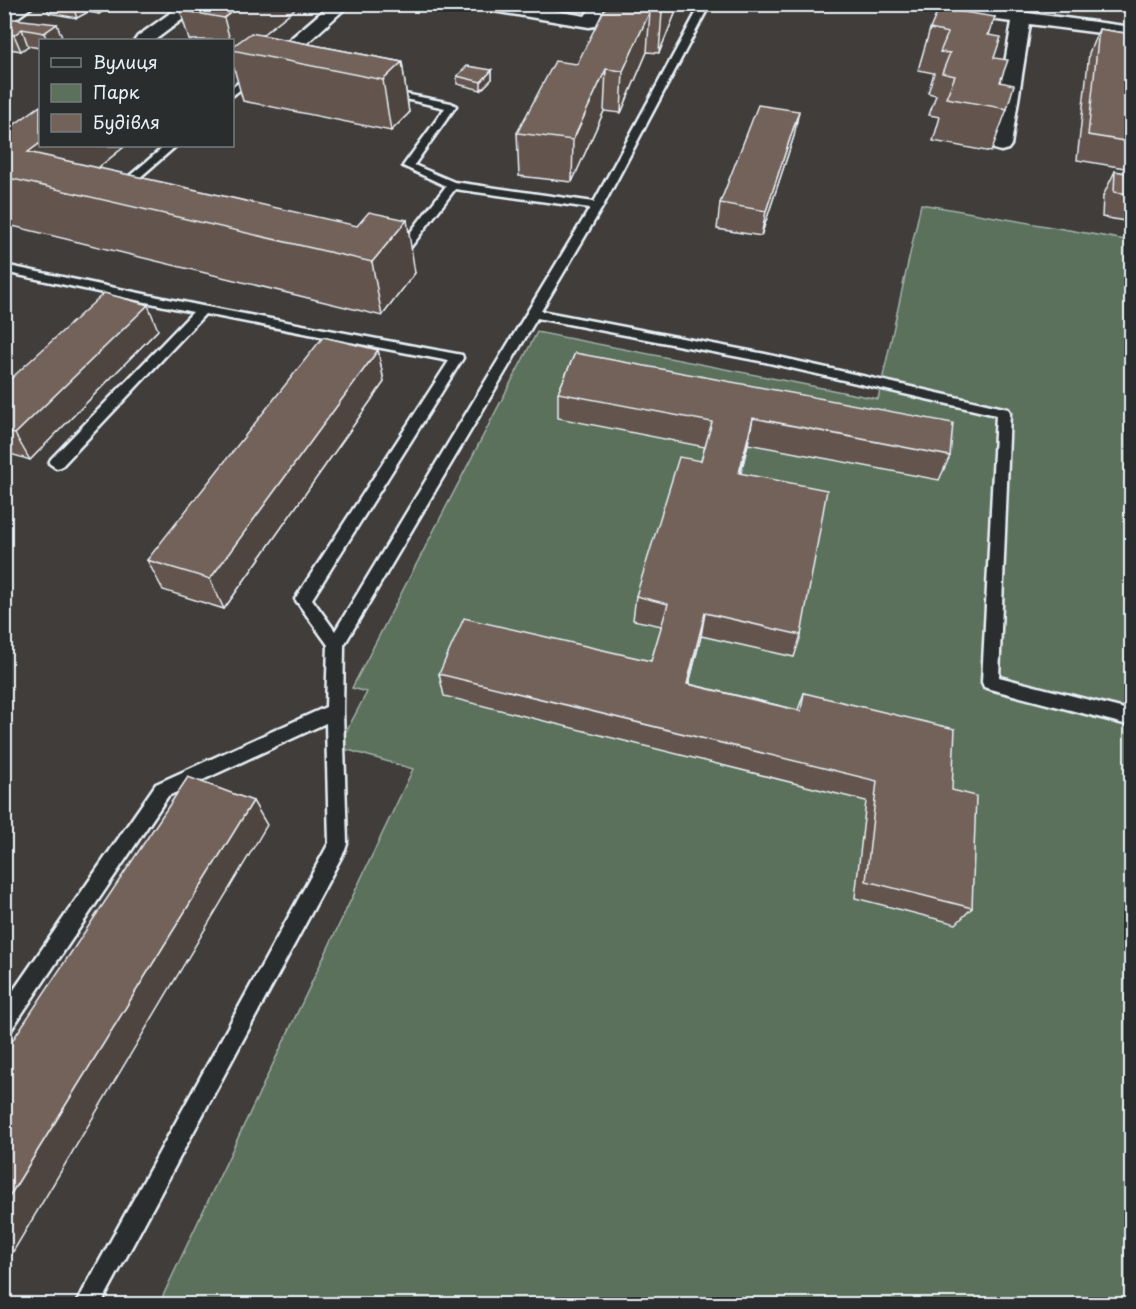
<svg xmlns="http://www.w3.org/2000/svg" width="1136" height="1309" font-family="'Playpen Sans',sans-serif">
	<rect width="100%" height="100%" fill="#403d3b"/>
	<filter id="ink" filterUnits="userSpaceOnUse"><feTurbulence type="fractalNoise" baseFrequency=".0167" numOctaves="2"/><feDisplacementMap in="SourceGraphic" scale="12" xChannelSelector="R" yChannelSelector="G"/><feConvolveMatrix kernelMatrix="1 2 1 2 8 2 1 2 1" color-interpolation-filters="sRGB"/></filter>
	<g filter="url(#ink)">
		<path fill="#5b715c" stroke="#a2b1aa" stroke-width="1.5" d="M 921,204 L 1131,241 L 1131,1304 L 159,1304 L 413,769 L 338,747 L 367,692 L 352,688 L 537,332 L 878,399 Z"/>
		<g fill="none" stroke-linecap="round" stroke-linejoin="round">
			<g stroke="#e8f1f8" stroke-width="5">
				<path id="lane" d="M 701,4 L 710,4 L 603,206 L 541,311 L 765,354 L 1008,409 L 1010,412 L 999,677 L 1132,711 L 1132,726 L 990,689 L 984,687 L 982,682 L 996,415 L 765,362 L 537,318 L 344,645 L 343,711 L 347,844 L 345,850 L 101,1304 L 76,1304 L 329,843 L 326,723 L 168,796 L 11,1030 L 4,1033 L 4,1004 L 156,784 L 326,707 L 328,645 L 295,599 L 449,361 L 205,314 L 61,467 L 56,468 L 49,463 L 51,459 L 193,312 L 4,272 L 4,265 L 202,306 L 462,355 L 463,358 L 312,599 L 335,631 L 590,208 L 455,189 L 407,252 L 388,250 L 388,246 L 400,246 L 446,186 L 403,166 L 445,108 L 379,93 L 384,90 L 451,103 L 456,106 L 414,165 L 454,182 L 594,202 Z
					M 248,75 L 256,77 L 232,96 L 232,88 Z
					M 165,146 L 176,146 L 122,193 L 114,193 L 114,189 Z"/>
			</g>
			<g stroke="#e8f1f8" stroke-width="5">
				<path id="street" d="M 15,4 L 36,4 L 10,23 L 4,24 L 4,11 Z
					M 183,4 L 203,4 L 155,40 L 135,40 L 138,36 Z
					M 331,4 L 350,4 L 274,73 L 260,73 L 258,69 L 260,65 Z
					M 473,4 L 516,4 L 585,16 L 594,4 L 611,4 L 595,26 L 589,27 L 481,9 Z
					M 909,4 L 961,4 L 1132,27 L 1132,37 L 1030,24 L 1011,145 L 1008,149 L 1001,151 L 994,149 L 991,145 L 1012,22 L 917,9 Z"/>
			</g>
			<use href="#lane" fill="#2a2d2e" fill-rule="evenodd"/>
			<use href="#street" fill="#2a2d2e" fill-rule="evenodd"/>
		</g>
		<path fill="#63544d" stroke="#e8f1f8" stroke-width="1.5" d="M 46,4 L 108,4 L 109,7 L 99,14 L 88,12 L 77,18 L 49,13 Z
			M 301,4 L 262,35 L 402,62 L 409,113 L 391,131 L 243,101 L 234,68 L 232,67 L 232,40 L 189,40 L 180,10 Z
			M 563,4 L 578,4 L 576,7 Z
			M 618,4 L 679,4 L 659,53 L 647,52 L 621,113 L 604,111 L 572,182 L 519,176 L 517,133 L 577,64 Z
			M 995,17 L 989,35 L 1007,109 L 991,152 L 933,141 L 940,117 L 929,115 L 936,95 L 928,93 L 934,73 L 918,70 L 930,29 Z
			M 4,19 L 63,40 L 40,40 L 40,48 L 28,46 L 21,51 L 4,48 Z
			M 1099,29 L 1131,34 L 1131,169 L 1077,160 L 1089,53 Z
			M 492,70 L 492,79 L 481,90 L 457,84 L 457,76 Z
			M 4,132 L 125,146 L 98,168 L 415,273 L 382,316 L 4,224 Z
			M 794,136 L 761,236 L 717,229 L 720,203 Z
			M 1115,171 L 1131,174 L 1131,222 L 1102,217 L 1103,196 Z
			M 158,330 L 30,460 L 4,452 L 4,385 Z
			M 378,350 L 384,382 L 224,609 L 163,590 L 147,560 Z
			M 575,353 L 950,456 L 939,480 L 748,444 L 741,473 L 801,635 L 794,657 L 701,636 L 689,684 L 798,710 L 804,693 L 952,790 L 972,908 L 956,924 L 855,898 L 866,801 L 444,696 L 439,674 L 651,661 L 662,626 L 633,620 L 636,596 L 701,461 L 705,447 L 558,418 L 558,393 Z"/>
		<path fill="#50453f" stroke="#e8f1f8" stroke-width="1.5" d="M 72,4 L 85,4 L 88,12 L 77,18 Z
			M 96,4 L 108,4 L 109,7 L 99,14 Z
			M 230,4 L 301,4 L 252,43 L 233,50 L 232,40 L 230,40 L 224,18 Z
			M 665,4 L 679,4 L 659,53 L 662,12 Z
			M 650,11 L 647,52 L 621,113 L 623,71 Z
			M 57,24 L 63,40 L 47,40 L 44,33 Z
			M 22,29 L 28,46 L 21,51 L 14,35 Z
			M 402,62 L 409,113 L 391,131 L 383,80 Z
			M 606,69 L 604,111 L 572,182 L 573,140 Z
			M 492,70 L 492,79 L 481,90 L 481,82 Z
			M 799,111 L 794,136 L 761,236 L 766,211 Z
			M 40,143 L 40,146 L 125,146 L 68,192 L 28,152 Z
			M 407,220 L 415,273 L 382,316 L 372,262 Z
			M 148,305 L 158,330 L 30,460 L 15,434 Z
			M 378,350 L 384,382 L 224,609 L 210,579 Z
			M 753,418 L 748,444 L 734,498 L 739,473 Z
			M 705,613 L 701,636 L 683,706 L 687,684 Z
			M 253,801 L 267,825 L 4,1267 L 4,1205 Z"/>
		<path fill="#73625a" stroke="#e8f1f8" stroke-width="1.5" d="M 188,4 L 242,4 L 224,18 L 180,10 Z
			M 618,4 L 665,4 L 662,12 L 650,11 L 623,71 L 606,69 L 573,140 L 517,133 L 555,61 L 577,64 L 606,6 L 617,7 Z
			M 939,8 L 995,17 L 988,35 L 1001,37 L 994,58 L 1008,60 L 1000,82 L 1014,85 L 1007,109 L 946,98 L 955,76 L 942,73 L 950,53 L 940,52 L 948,33 L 930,29 Z
			M 6,18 L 57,24 L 44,33 L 22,29 L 14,35 L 4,33 L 4,19 Z
			M 1099,29 L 1131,34 L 1131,142 L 1088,135 Z
			M 251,33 L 402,62 L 383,80 L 232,50 L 232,47 Z
			M 467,66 L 492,70 L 481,82 L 457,76 Z
			M 758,105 L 799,111 L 766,211 L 720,203 Z
			M 40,106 L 40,143 L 28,152 L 357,226 L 369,212 L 407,220 L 372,262 L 4,177 L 4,132 Z
			M 1115,171 L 1131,174 L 1131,194 L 1114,192 Z
			M 104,293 L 148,305 L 15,434 L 4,431 L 4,385 Z
			M 323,337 L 378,350 L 210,579 L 147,560 Z
			M 575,353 L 953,423 L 950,456 L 753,418 L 739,473 L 827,490 L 801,635 L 705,613 L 687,684 L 801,711 L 804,693 L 955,729 L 952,790 L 976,796 L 972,908 L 866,881 L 877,781 L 439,674 L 464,618 L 651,661 L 668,604 L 636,596 L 679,457 L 701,461 L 712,422 L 558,393 Z
			M 188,777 L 253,801 L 4,1205 L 4,1053 Z"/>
	</g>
	<rect width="1136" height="1309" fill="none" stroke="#2a2d2e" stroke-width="24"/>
	<rect x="12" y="12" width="1112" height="1285" fill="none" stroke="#e8f1f8" stroke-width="2" filter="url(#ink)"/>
	<rect x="39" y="39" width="195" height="108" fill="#2a2d2e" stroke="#767b7f" stroke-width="1.5"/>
	<rect x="51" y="58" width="30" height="9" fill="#2a2d2e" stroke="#767b7f" stroke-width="1.5"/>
	<text x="93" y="69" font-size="18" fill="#e8f1f8">Вулиця</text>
	<rect x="51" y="84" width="30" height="18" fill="#5b715c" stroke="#767b7f" stroke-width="1.5"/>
	<text x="93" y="99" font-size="18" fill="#e8f1f8">Парк</text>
	<rect x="51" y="114" width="30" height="18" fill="#73625a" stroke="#767b7f" stroke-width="1.5"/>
	<text x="93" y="129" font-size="18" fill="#e8f1f8">Будівля</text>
</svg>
